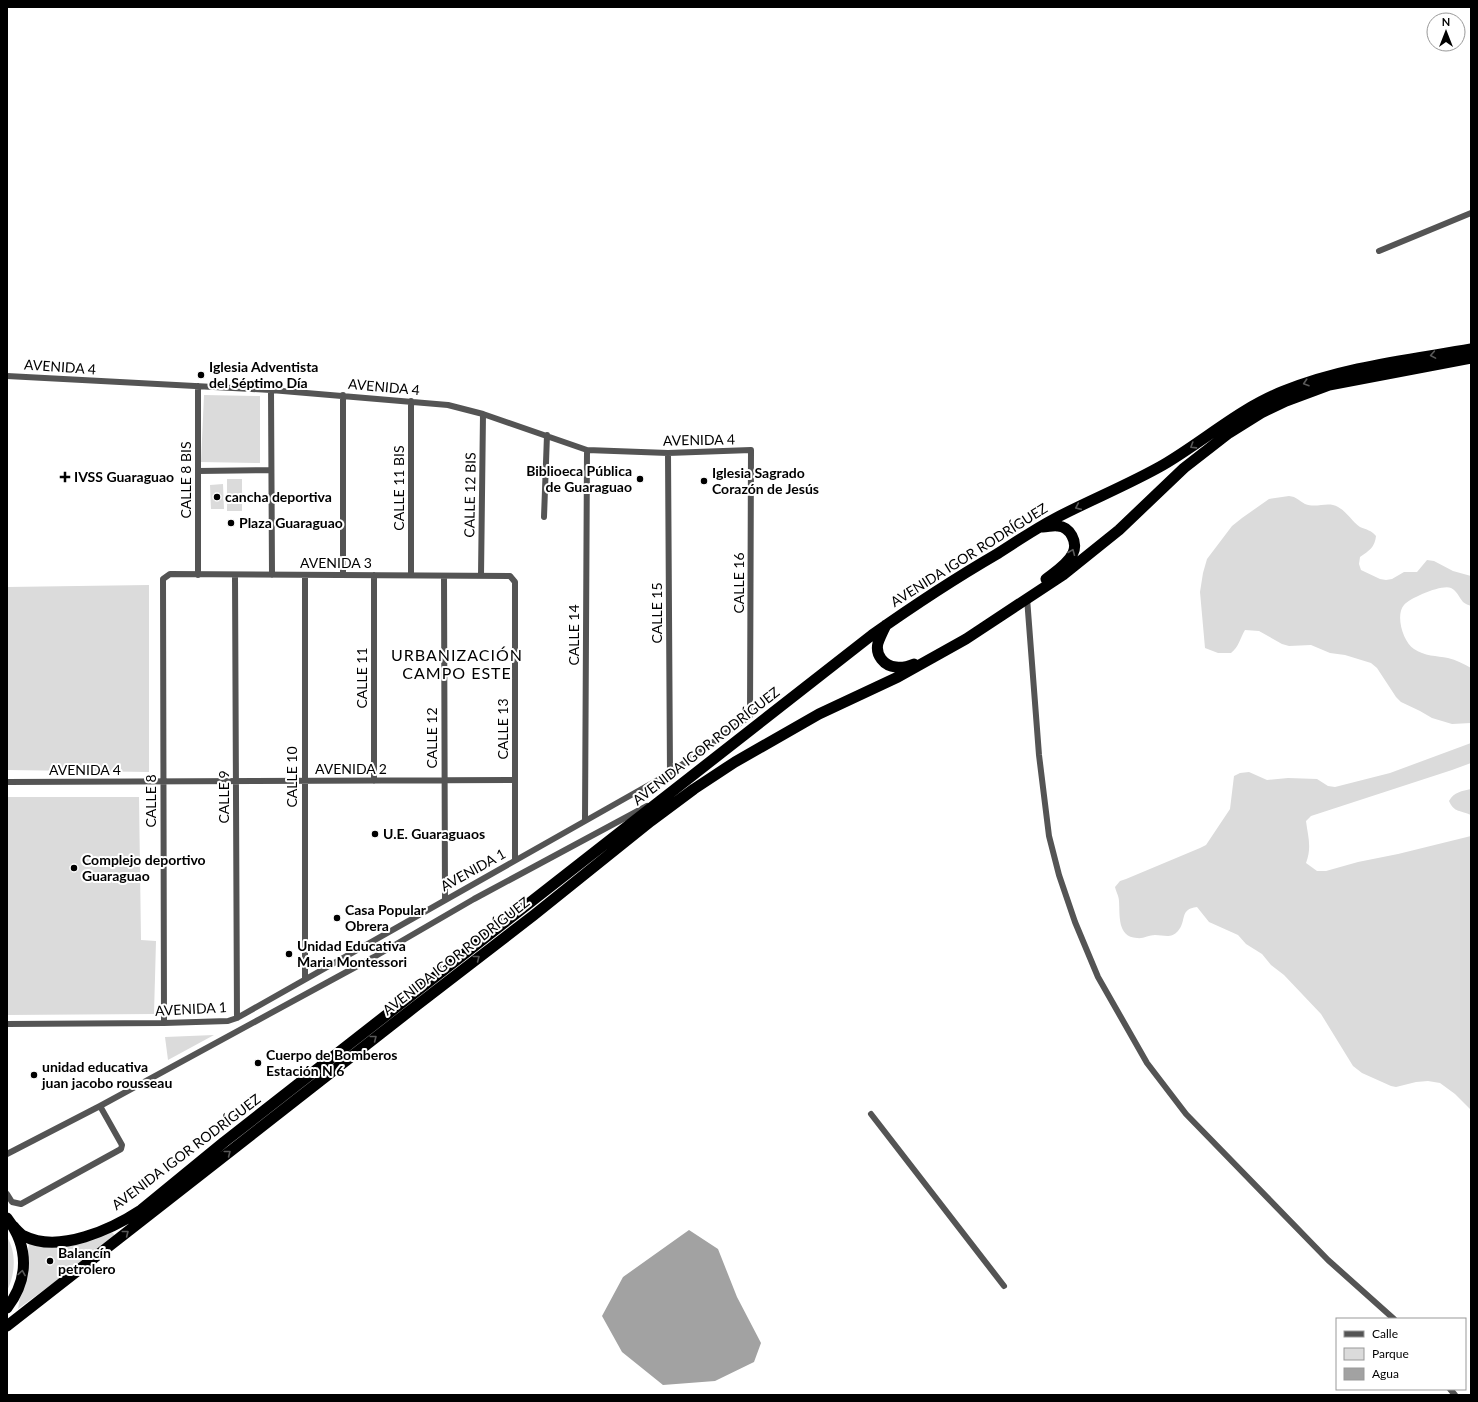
<svg xmlns="http://www.w3.org/2000/svg" width="1478" height="1402" font-family="Lato,sans-serif">
	<rect width="100%" height="100%" fill="#fff"/>
	<path fill="#dbdbdb" d="M 204,395 L 260,396 L 260,463 L 201,462 Z
		M 227,479 L 242,479 L 242,511 L 227,511 Z
		M 223,484 L 224,509 L 211,509 L 210,485 Z
		M 1289,496 C 1297,497 1298,500 1305,504 C 1315,508 1324,503 1333,505 C 1345,508 1351,521 1360,527 C 1367,530 1371,530 1376,536 C 1375,547 1369,551 1360,557 L 1359,564 L 1361,570 L 1380,579 L 1386,580 L 1392,579 L 1404,572 L 1417,572 L 1427,560 L 1434,561 L 1453,571 L 1471,576 L 1471,606 C 1469,605 1465,604 1463,602 C 1459,597 1457,591 1451,588 C 1442,584 1410,598 1404,605 C 1395,615 1403,642 1414,649 C 1424,656 1437,656 1448,658 C 1456,660 1464,664 1471,668 L 1471,723 L 1452,724 L 1432,718 L 1420,711 L 1401,702 L 1396,697 L 1377,668 L 1371,663 L 1345,655 L 1330,653 L 1311,645 L 1289,646 L 1282,644 L 1259,631 L 1245,630 C 1240,638 1239,647 1231,653 L 1218,653 L 1205,648 L 1200,592 L 1203,573 L 1207,559 L 1232,526 L 1242,518 L 1269,499 Z
		M 149,585 L 149,772 L 7,770 L 7,587 Z
		M 1471,743 L 1471,763 L 1452,770 L 1311,816 L 1306,821 C 1308,837 1312,847 1306,863 L 1317,871 L 1326,871 L 1358,862 L 1398,854 L 1471,836 L 1471,1110 L 1455,1094 L 1440,1083 L 1428,1081 L 1416,1082 L 1396,1087 L 1391,1086 L 1362,1073 L 1353,1066 L 1321,1014 L 1284,975 L 1271,965 L 1262,954 L 1246,944 L 1238,935 L 1209,922 L 1197,907 C 1179,909 1187,921 1178,931 C 1171,939 1164,935 1155,935 C 1149,935 1143,939 1137,938 C 1117,937 1120,915 1119,901 C 1119,896 1116,892 1115,887 L 1120,881 L 1126,879 L 1200,848 L 1206,845 L 1230,809 L 1234,776 L 1240,773 L 1249,772 L 1267,780 L 1288,778 L 1317,779 L 1328,786 L 1335,787 L 1390,773 Z
		M 1471,789 L 1471,815 C 1461,810 1454,813 1449,801 C 1454,792 1462,791 1471,789 Z
		M 7,797 L 139,797 L 141,940 L 156,941 L 154,1014 L 7,1015 Z
		M 214,1035 L 168,1060 L 165,1037 Z
		M 112,1232 L 116,1237 L 18,1309 L 29,1243 L 66,1247 Z
		M 7,1237 C 17,1253 15,1275 7,1291 Z"/>
	<path fill="#a2a2a2" d="M 689,1230 L 718,1249 L 737,1297 L 761,1343 L 754,1362 L 715,1381 L 663,1385 L 622,1352 L 602,1316 L 623,1277 Z"/>
	<g fill="none" stroke-linecap="round" stroke-linejoin="round">
		<path stroke="#545454" stroke-width="6" d="M 1379,251 L 1471,213
			M 7,376 L 271,390 L 448,405 L 483,414 L 587,450 L 668,453 L 751,450 L 750,716 L 670,773 L 237,1018 L 228,1021 L 164,1023 L 7,1024
			M 271,390 L 272,575
			M 411,401 L 411,575
			M 668,453 L 670,773
			M 198,471 L 271,470
			M 544,517 L 547,435
			M 198,575 L 198,386
			M 235,575 L 237,1018
			M 305,575 L 305,979
			M 343,575 L 343,395
			M 444,576 L 445,900
			M 481,576 L 483,414
			M 1027,598 L 1039,755 L 1049,836 L 1059,875 L 1075,922 L 1098,977 L 1147,1063 L 1186,1114 L 1328,1260 L 1394,1319
			M 374,781 L 374,575
			M 7,782 L 515,780
			M 585,820 L 587,450
			M 164,1023 L 163,579 L 170,574 L 510,576 L 515,582 L 515,860
			M 871,1114 L 1004,1286
			M 7,1154 L 100,1106 L 374,957 L 474,899 L 647,806
			M 7,1194 L 12,1202 L 21,1204 L 121,1149 L 122,1145 L 100,1106
			M 1450,1389 L 1455,1395"/>
		<path stroke="#000" stroke-width="11" d="M 1043,527 C 1048,527 1053,525 1058,526 C 1070,527 1078,542 1073,553 C 1068,564 1055,572 1046,579
			M 886,625 C 883,631 880,637 878,643 C 875,655 884,666 896,667 C 902,668 909,666 914,664
			M 7,1218 C 29,1247 29,1279 7,1308
			M 13,1226 C 16,1229 20,1234 24,1236 C 59,1254 112,1229 141,1210 L 224,1142 L 872,635 C 913,606 954,579 997,554 C 1016,542 1035,529 1054,519 C 1090,500 1128,485 1163,465 C 1204,441 1240,408 1284,391 C 1343,367 1408,360 1471,349
			M 7,1326 L 416,1006 L 534,915 L 651,821 L 694,789 L 735,762 L 819,714 L 898,677 L 966,639 L 1063,575 L 1119,530 L 1184,468 L 1229,433 L 1261,413 L 1286,401 L 1329,385 L 1471,358"/>
	</g>
	<defs><path id="oneway-chevron" d="M-2-3.5L2.5 0L-2 3.5" fill="none" stroke-width="1.6" stroke-linecap="round" stroke-linejoin="round"/></defs>
	<g stroke="#595959">
		<use href="#oneway-chevron" transform="translate(1433 355) rotate(170)"/>
		<use href="#oneway-chevron" transform="translate(1306 383) rotate(162)"/>
		<use href="#oneway-chevron" transform="translate(1193 446) rotate(148)"/>
		<use href="#oneway-chevron" transform="translate(1078 507) rotate(156)"/>
		<use href="#oneway-chevron" transform="translate(1072 552) rotate(-68)"/>
		<use href="#oneway-chevron" transform="translate(477 958) rotate(-38)"/>
		<use href="#oneway-chevron" transform="translate(374 1038) rotate(-38)"/>
		<use href="#oneway-chevron" transform="translate(228 1153) rotate(-38)"/>
		<use href="#oneway-chevron" transform="translate(126 1233) rotate(-38)"/>
		<use href="#oneway-chevron" transform="translate(22 1273) rotate(-81)"/>
	</g>
	<g fill="#000" stroke="#fff" stroke-width="1.5">
		<circle cx="201" cy="375" r="4"/>
		<path d="M63 471h4v4h4v4h-4v4h-4v-4h-4v-4h4z"/>
		<circle cx="640" cy="479" r="4"/>
		<circle cx="704" cy="481" r="4"/>
		<circle cx="217" cy="497" r="4"/>
		<circle cx="231" cy="523" r="4"/>
		<circle cx="375" cy="834" r="4"/>
		<circle cx="74" cy="868" r="4"/>
		<circle cx="337" cy="918" r="4"/>
		<circle cx="289" cy="954" r="4"/>
		<circle cx="258" cy="1063" r="4"/>
		<circle cx="34" cy="1075" r="4"/>
		<circle cx="50" cy="1261" r="4"/>
	</g>
	<g text-anchor="middle" stroke-width="4" stroke-linejoin="round" paint-order="stroke">
		<g font-size="14" fill="#000" stroke="#fff">
			<text transform="translate(60 367) rotate(4)" y="5">AVENIDA 4</text>
			<text transform="translate(384 387) rotate(5)" y="5">AVENIDA 4</text>
			<text transform="translate(699 440) rotate(-1)" y="5">AVENIDA 4</text>
			<text transform="translate(186 480) rotate(-90)" y="5">CALLE 8 BIS</text>
			<text transform="translate(399 488) rotate(-90)" y="5">CALLE 11 BIS</text>
			<text transform="translate(470 495) rotate(-89)" y="5">CALLE 12 BIS</text>
			<text transform="translate(969 555) rotate(-32)" y="5">AVENIDA IGOR RODRÍGUEZ</text>
			<text x="336" y="568">AVENIDA 3</text>
			<text transform="translate(739 583) rotate(-90)" y="5">CALLE 16</text>
			<text transform="translate(657 613) rotate(-90)" y="5">CALLE 15</text>
			<text transform="translate(574 635) rotate(-90)" y="5">CALLE 14</text>
			<text transform="translate(362 678) rotate(-90)" y="5">CALLE 11</text>
			<text transform="translate(503 729) rotate(-90)" y="5">CALLE 13</text>
			<text transform="translate(432 738) rotate(-90)" y="5">CALLE 12</text>
			<text transform="translate(706 746) rotate(-38)" y="5">AVENIDA IGOR RODRÍGUEZ</text>
			<text x="351" y="774">AVENIDA 2</text>
			<text x="85" y="775">AVENIDA 4</text>
			<text transform="translate(292 777) rotate(-90)" y="5">CALLE 10</text>
			<text transform="translate(224 797) rotate(-90)" y="5">CALLE 9</text>
			<text transform="translate(151 801) rotate(-90)" y="5">CALLE 8</text>
			<text transform="translate(473 870) rotate(-29)" y="5">AVENIDA 1</text>
			<text transform="translate(456 956) rotate(-38)" y="5">AVENIDA IGOR RODRÍGUEZ</text>
			<text transform="translate(191 1009) rotate(-3)" y="5">AVENIDA 1</text>
			<text transform="translate(186 1152) rotate(-37)" y="5">AVENIDA IGOR RODRÍGUEZ</text>
		</g>
		<g font-size="14" font-weight="bold" fill="#000" stroke="#fff" text-anchor="start">
			<text x="209" y="372">Iglesia Adventista<tspan x="209" dy="16">del Séptimo Día</tspan></text>
			<text x="632" y="476" text-anchor="end">Biblioeca Pública<tspan x="632" dy="16">de Guaraguao</tspan></text>
			<text x="712" y="478">Iglesia Sagrado<tspan x="712" dy="16">Corazón de Jesús</tspan></text>
			<text x="74" y="482">IVSS Guaraguao</text>
			<text x="225" y="502">cancha deportiva</text>
			<text x="239" y="528">Plaza Guaraguao</text>
			<text x="383" y="839">U.E. Guaraguaos</text>
			<text x="82" y="865">Complejo deportivo<tspan x="82" dy="16">Guaraguao</tspan></text>
			<text x="345" y="915">Casa Popular<tspan x="345" dy="16">Obrera</tspan></text>
			<text x="297" y="951">Unidad Educativa<tspan x="297" dy="16">Maria Montessori</tspan></text>
			<text x="266" y="1060">Cuerpo de Bomberos<tspan x="266" dy="16">Estación N 6</tspan></text>
			<text x="42" y="1072">unidad educativa<tspan x="42" dy="16">juan jacobo rousseau</tspan></text>
			<text x="58" y="1258">Balancín<tspan x="58" dy="16">petrolero</tspan></text>
		</g>
		<g font-size="16" letter-spacing="1" fill="#000" stroke="#fff">
			<text x="457" y="661">URBANIZACIÓN<tspan x="457" dy="18">CAMPO ESTE</tspan></text>
		</g>
	</g>
	<rect width="1478" height="1402" fill="none" stroke="#000000" stroke-width="16"/>
	<rect x="1336" y="1318" width="130" height="72" fill="#ffffff" stroke="#999999"/>
	<rect x="1344" y="1331" width="20" height="6" fill="#545454" stroke="#999999"/>
	<text x="1372" y="1338" font-size="12" fill="#000000">Calle</text>
	<rect x="1344" y="1348" width="20" height="12" fill="#dbdbdb" stroke="#999999"/>
	<text x="1372" y="1358" font-size="12" fill="#000000">Parque</text>
	<rect x="1344" y="1368" width="20" height="12" fill="#a2a2a2" stroke="#999999"/>
	<text x="1372" y="1378" font-size="12" fill="#000000">Agua</text>
	<g transform="translate(1446 32)"><circle r="19" fill="#ffffff" stroke="#999999"/>
	<path d="M0-3L7 15L0 10L-7 15Z" fill="#000000"/>
	<text y="-6" font-size="11" font-weight="bold" text-anchor="middle" fill="#000000">N</text>
	</g>
</svg>
